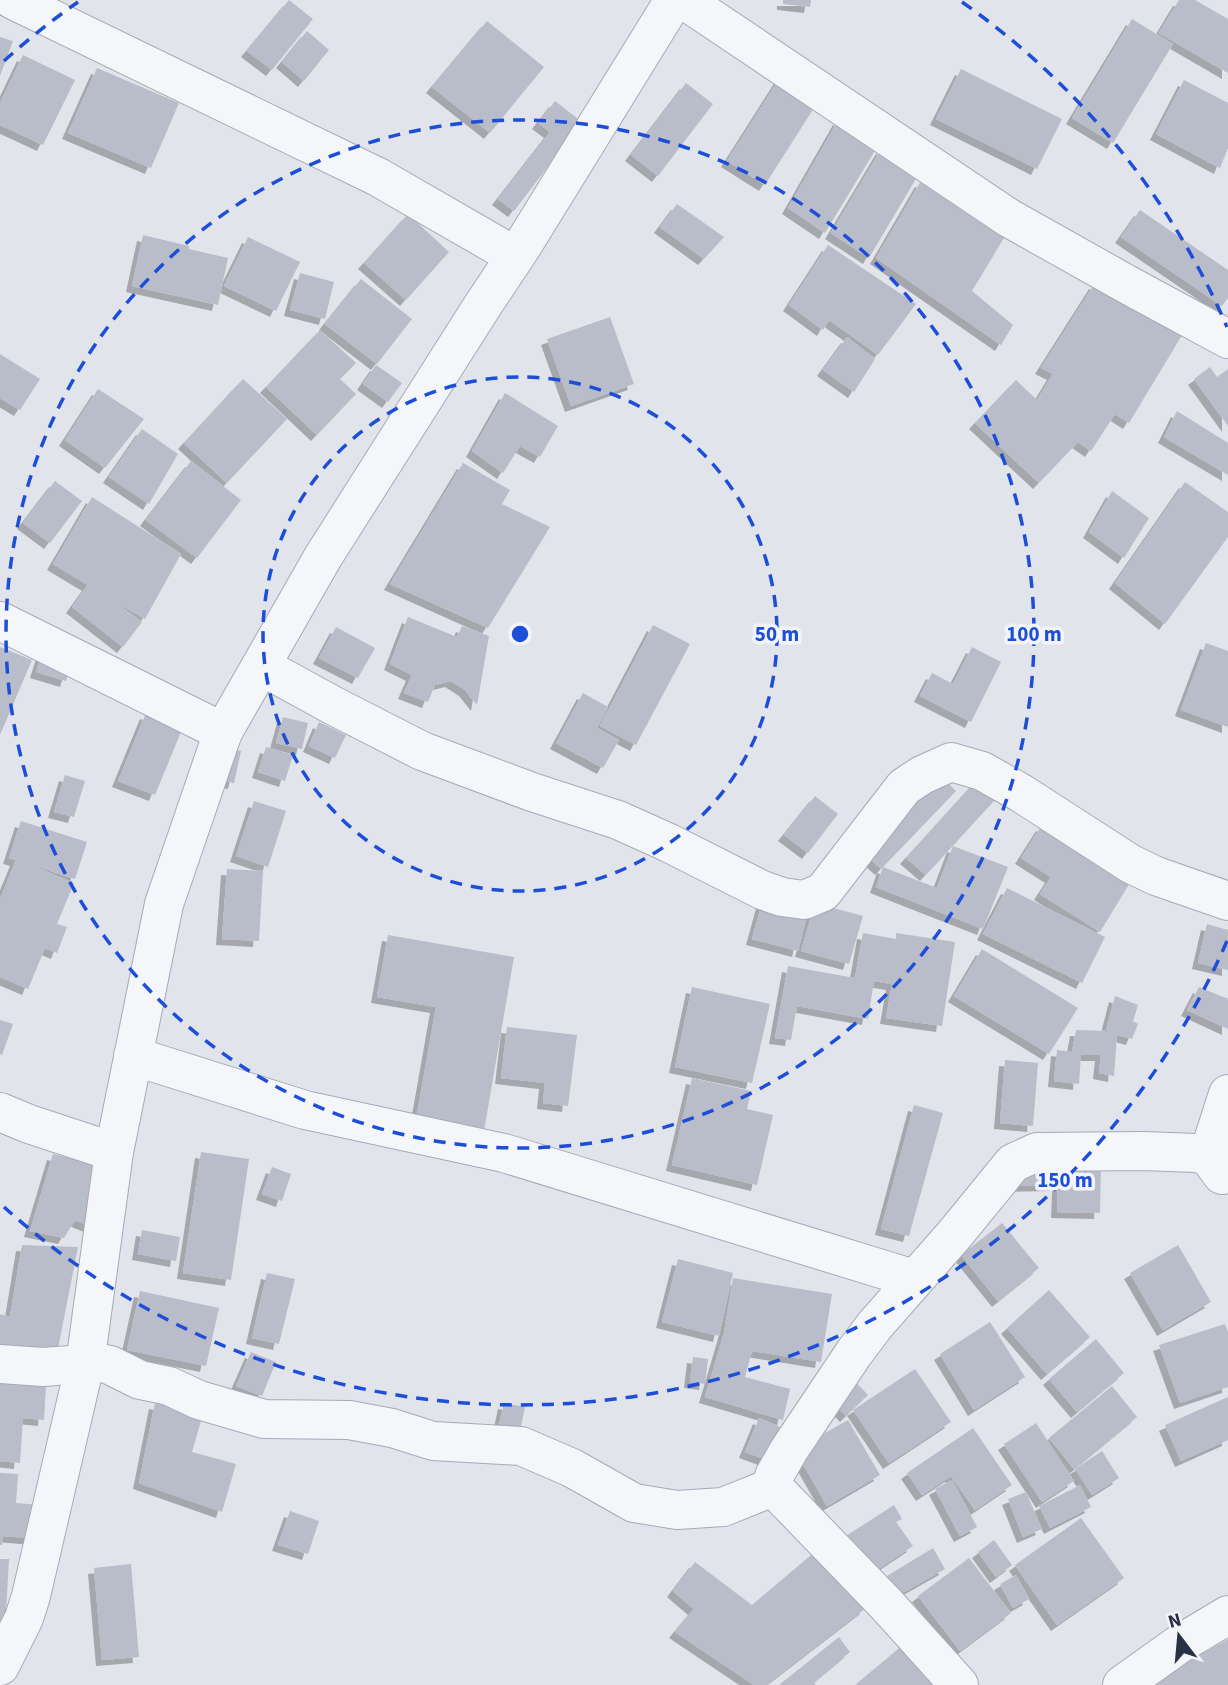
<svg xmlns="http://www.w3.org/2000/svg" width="1228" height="1685" font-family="'Source Sans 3',sans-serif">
	<defs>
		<filter id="shadow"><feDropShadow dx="-6" dy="6" stdDeviation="0" flood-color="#0004"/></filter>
	</defs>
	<rect width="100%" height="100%" fill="#e2e4eb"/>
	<path fill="#b9bdc9" filter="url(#shadow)" d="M 289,0 L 313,19 L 272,70 L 247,51 Z
		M 783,0 L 811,0 L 810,7 L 783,4 Z
		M 1179,0 L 1195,0 L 1228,19 L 1228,73 L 1159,33 Z
		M 1132,19 L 1173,44 L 1113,143 L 1072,118 Z
		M 487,21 L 544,67 L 490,133 L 432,87 Z
		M 307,31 L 329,50 L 304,81 L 282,62 Z
		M 0,37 L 13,41 L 0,76 Z
		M 23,55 L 75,80 L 43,145 L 0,125 L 0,103 Z
		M 97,68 L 179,103 L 151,168 L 68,133 Z
		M 961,69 L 1062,119 L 1037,169 L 936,119 Z
		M 781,76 L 819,100 L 765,185 L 727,161 Z
		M 1184,80 L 1228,103 L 1228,148 L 1220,168 L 1156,134 Z
		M 686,83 L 713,104 L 658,176 L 631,155 Z
		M 555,101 L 582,122 L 514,211 L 498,199 L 550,132 L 538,123 Z
		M 839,119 L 879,144 L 825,233 L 788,208 Z
		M 882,148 L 920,172 L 869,258 L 831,233 Z
		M 921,181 L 1007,233 L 972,291 L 1013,325 L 1001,345 L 876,258 Z
		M 677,204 L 724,237 L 704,259 L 660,227 Z
		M 1140,210 L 1228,270 L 1228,298 L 1222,306 L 1121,237 Z
		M 408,214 L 449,252 L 406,300 L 364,263 Z
		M 143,235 L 189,246 L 189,249 L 228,258 L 218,305 L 132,286 Z
		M 248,237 L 300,262 L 276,311 L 224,286 Z
		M 828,245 L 916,304 L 878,355 L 829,320 L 823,330 L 789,305 Z
		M 300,273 L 334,282 L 325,319 L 290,310 Z
		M 361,279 L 412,319 L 377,364 L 325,324 Z
		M 1095,283 L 1184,332 L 1129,423 L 1115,414 L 1091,451 L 1078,442 L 1039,483 L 975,423 L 1016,380 L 1037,400 L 1053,374 L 1041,368 Z
		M 610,317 L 634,384 L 571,406 L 547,339 Z
		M 320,330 L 356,363 L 340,379 L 356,394 L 317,435 L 266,387 Z
		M 847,337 L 875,359 L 854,392 L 823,370 Z
		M 0,354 L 40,379 L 20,410 L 0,398 Z
		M 376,365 L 402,383 L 388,402 L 363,384 Z
		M 1210,367 L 1217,377 L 1228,369 L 1228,426 L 1194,379 Z
		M 243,379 L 287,419 L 227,483 L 184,443 Z
		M 98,389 L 144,419 L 105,468 L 65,440 Z
		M 505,393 L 558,426 L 540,457 L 520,446 L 503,473 L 472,451 Z
		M 1177,411 L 1228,443 L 1228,475 L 1164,437 Z
		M 142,429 L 178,454 L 149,504 L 109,477 Z
		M 191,461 L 241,500 L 197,558 L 146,520 Z
		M 463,463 L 510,490 L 502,504 L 550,527 L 488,628 L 390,584 Z
		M 55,481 L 82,501 L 50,543 L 23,523 Z
		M 1185,482 L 1228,512 L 1228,537 L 1165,624 L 1115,583 Z
		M 1112,491 L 1149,518 L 1124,558 L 1089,532 Z
		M 92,497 L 181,554 L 145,619 L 112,600 L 142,622 L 123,647 L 72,607 L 88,585 L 53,564 Z
		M 408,617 L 457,637 L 462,626 L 489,636 L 477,705 L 465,690 L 451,681 L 435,685 L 428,702 L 404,693 L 412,675 L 390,664 Z
		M 653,625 L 690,644 L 636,745 L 600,726 Z
		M 336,627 L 375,648 L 358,678 L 319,658 Z
		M 1206,643 L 1228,651 L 1228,727 L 1181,710 Z
		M 0,647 L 32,660 L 0,735 Z
		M 44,647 L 74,656 L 66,681 L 36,672 Z
		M 972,647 L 1001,662 L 971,722 L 920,696 L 932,673 L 953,684 Z
		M 583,693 L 608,707 L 597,728 L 619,740 L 603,768 L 556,743 Z
		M 146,713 L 183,727 L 155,795 L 118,781 Z
		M 283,717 L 308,723 L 302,749 L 276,743 Z
		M 319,722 L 346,735 L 335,758 L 309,746 Z
		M 225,747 L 241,751 L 234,783 L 216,779 Z
		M 266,747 L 293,755 L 285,781 L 258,772 Z
		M 930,765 L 956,791 L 883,867 L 937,888 L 953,846 L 1008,867 L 983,929 L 876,887 L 883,867 L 881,869 L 854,844 Z
		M 985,771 L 1005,789 L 926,875 L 906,858 Z
		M 65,775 L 85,781 L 74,817 L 54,812 Z
		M 815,796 L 838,814 L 808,853 L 784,835 Z
		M 254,801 L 286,811 L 268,867 L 236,856 Z
		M 21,821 L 87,842 L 75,879 L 26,863 L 74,883 L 57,924 L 67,927 L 57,953 L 45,948 L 28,989 L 0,977 L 0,899 L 16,860 L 9,858 Z
		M 1042,825 L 1131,881 L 1100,932 L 1040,894 L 1051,877 L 1021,858 Z
		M 227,869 L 263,871 L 259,941 L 222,939 Z
		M 766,888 L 811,900 L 798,951 L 752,939 Z
		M 1007,888 L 1105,937 L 1082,983 L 983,934 Z
		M 815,903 L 863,916 L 849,964 L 801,951 Z
		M 1207,924 L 1228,930 L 1228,970 L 1198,963 Z
		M 863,933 L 896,939 L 896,933 L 955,942 L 942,1026 L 886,1018 L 892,984 L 874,981 L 868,1019 L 797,1006 L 791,1040 L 775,1038 L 788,966 L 855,978 Z
		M 388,935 L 514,957 L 480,1154 L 412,1143 L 436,1007 L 377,997 Z
		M 982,949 L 1078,1008 L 1049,1054 L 954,996 Z
		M 692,987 L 770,1004 L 752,1083 L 675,1067 Z
		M 1199,987 L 1228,999 L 1228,1029 L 1187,1010 Z
		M 1115,996 L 1138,1005 L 1133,1021 L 1138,1024 L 1132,1039 L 1117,1035 L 1114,1076 L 1099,1073 L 1101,1055 L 1081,1055 L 1079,1084 L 1054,1081 L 1057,1050 L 1072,1052 L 1076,1030 L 1106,1031 Z
		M 0,1020 L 13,1024 L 2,1055 L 0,1054 Z
		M 507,1027 L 577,1035 L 568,1106 L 543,1103 L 545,1083 L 501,1078 Z
		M 1005,1060 L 1038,1063 L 1033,1126 L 1000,1123 Z
		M 692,1078 L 751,1091 L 747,1109 L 773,1115 L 757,1185 L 672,1165 Z
		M 914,1105 L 943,1113 L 909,1236 L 881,1229 Z
		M 201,1152 L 249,1159 L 231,1280 L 183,1273 Z
		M 53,1154 L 102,1166 L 90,1226 L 75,1220 L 64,1238 L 30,1231 Z
		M 1059,1164 L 1101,1165 L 1100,1213 L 1057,1212 Z
		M 1056,1165 L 1055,1185 L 1006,1186 Z
		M 272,1167 L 291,1174 L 282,1201 L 262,1194 Z
		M 1002,1223 L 1039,1268 L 998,1301 L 961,1255 Z
		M 142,1230 L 180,1237 L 176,1261 L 138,1254 Z
		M 22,1245 L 78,1247 L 54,1369 L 0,1356 L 0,1314 L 10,1317 Z
		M 1178,1245 L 1211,1302 L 1163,1330 L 1130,1273 Z
		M 678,1259 L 733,1273 L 719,1336 L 662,1322 Z
		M 267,1273 L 295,1279 L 279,1344 L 252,1338 Z
		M 733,1278 L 832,1294 L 821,1362 L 752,1351 L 745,1377 L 790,1389 L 783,1420 L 705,1397 L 724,1333 Z
		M 1049,1290 L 1090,1337 L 1047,1374 L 1007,1328 Z
		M 140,1291 L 219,1308 L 206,1366 L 127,1350 Z
		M 990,1322 L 1025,1377 L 974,1410 L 940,1354 Z
		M 1225,1324 L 1228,1332 L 1228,1387 L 1180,1403 L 1159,1345 Z
		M 1096,1339 L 1124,1373 L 1077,1412 L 1049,1379 Z
		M 251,1352 L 276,1362 L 262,1396 L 236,1386 Z
		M 693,1357 L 708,1359 L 705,1384 L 690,1382 Z
		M 915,1369 L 951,1422 L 889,1463 L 853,1410 Z
		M 847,1373 L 868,1395 L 846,1416 L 825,1394 Z
		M 0,1383 L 46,1386 L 44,1420 L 23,1418 L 20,1463 L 0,1461 Z
		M 1112,1386 L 1137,1417 L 1074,1469 L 1049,1438 Z
		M 1228,1397 L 1228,1440 L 1181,1461 L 1165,1425 Z
		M 155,1403 L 203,1414 L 192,1452 L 236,1464 L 222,1512 L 139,1483 Z
		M 504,1403 L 525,1407 L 518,1440 L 497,1435 Z
		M 759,1418 L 780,1427 L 767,1460 L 745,1452 Z
		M 848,1420 L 880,1475 L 827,1506 L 795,1450 Z
		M 1036,1423 L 1074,1481 L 1042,1502 L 1004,1444 Z
		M 973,1428 L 1012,1485 L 975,1510 L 951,1476 L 922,1495 L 907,1473 Z
		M 1102,1451 L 1119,1478 L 1092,1495 L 1075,1469 Z
		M 0,1473 L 18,1474 L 16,1503 L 41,1505 L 38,1539 L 3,1536 L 2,1545 L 0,1545 Z
		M 952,1480 L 977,1527 L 960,1536 L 935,1489 Z
		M 1080,1485 L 1091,1507 L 1050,1528 L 1039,1506 Z
		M 1026,1492 L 1042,1529 L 1023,1537 L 1008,1499 Z
		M 894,1505 L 902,1519 L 896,1522 L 913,1546 L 877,1570 L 865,1553 L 855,1559 L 843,1538 Z
		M 290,1511 L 319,1521 L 308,1554 L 278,1545 Z
		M 1081,1518 L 1124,1578 L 1057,1625 L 1015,1565 Z
		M 994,1540 L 1012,1565 L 996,1577 L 978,1552 Z
		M 933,1548 L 945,1569 L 897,1596 L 887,1576 Z
		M 817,1550 L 866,1608 L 766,1685 L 754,1685 L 675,1632 L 694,1609 L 673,1591 L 695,1562 L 752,1605 Z
		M 969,1558 L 1011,1613 L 960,1651 L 918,1596 Z
		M 0,1559 L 9,1559 L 3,1667 L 0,1667 Z
		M 131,1564 L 139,1657 L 102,1660 L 94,1568 Z
		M 1016,1575 L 1029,1599 L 1013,1608 L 1000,1584 Z
		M 839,1637 L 850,1652 L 814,1682 L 816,1685 L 779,1685 Z
		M 910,1639 L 945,1685 L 855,1685 Z
		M 1228,1639 L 1228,1685 L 1151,1685 L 1150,1683 Z"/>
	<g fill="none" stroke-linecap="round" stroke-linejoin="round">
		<g stroke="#a7aab6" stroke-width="40">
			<path id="minor" d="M 13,0 L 378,177 L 515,256
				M 684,0 L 1009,218 L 1130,286 L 1228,339
				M 0,621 L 223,732
				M 261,666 L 334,706 L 422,751 L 532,792 L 618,820 L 669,843 L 762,890 L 782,897 L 804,900 L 823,892 L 904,787 L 922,775 L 951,762 L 982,771 L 1021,793 L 1131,864 L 1156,876 L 1228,901
				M 133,1056 L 305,1110 L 504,1153 L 914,1279
				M 0,1112 L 29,1124 L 114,1152
				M 1222,1175 L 1208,1156 L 1228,1094
				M 0,1364 L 43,1367 L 85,1364 L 96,1362 L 110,1365 L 140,1380 L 169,1386 L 199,1400 L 264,1419 L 349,1420 L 392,1428 L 433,1441 L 521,1446 L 572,1468 L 634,1503 L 677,1510 L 723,1507 L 773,1487 L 774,1476 L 789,1450 L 854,1353 L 875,1325 L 955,1234 L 1013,1163 L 1037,1152 L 1143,1151 L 1196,1153 L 1208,1156 L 1228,1165
				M 773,1487 L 887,1605 L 959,1685
				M 1122,1685 L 1178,1645 L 1228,1615"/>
		</g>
		<g stroke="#a7aab6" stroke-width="40">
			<path id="tertiary" d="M 0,1666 L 24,1618 L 31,1596 L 85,1364 L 114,1152 L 164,904 L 223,732 L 323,557 L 483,305 L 521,248 L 674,0"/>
		</g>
		<use href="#minor" stroke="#f5f6f9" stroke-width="38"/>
		<use href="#tertiary" stroke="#f5f6f9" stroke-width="38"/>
	</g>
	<g fill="none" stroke="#1d4ed8" stroke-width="3.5" stroke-dasharray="12 9">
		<circle cx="520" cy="634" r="257"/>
		<circle cx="520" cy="634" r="514"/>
		<path d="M1227 941A771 771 0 0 1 4 1207M4 61A771 771 0 0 1 78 2M962 2A771 771 0 0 1 1227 327"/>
	</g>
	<circle cx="520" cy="634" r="10" fill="#1d4ed8" stroke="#f2f4f8" stroke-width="3.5"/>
	<g font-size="21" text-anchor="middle" font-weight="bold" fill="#1d4ed8" stroke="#f2f4f8" stroke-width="7" stroke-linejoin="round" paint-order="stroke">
		<text x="777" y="641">50 m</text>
		<text x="1034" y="641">100 m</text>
		<text x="1065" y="1187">150 m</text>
	</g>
	<g transform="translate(1179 1636) rotate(344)" stroke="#f2f4f8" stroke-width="5" paint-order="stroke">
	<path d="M0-5L12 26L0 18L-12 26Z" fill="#293044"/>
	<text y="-10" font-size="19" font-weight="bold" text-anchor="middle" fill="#293044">N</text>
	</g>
</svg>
